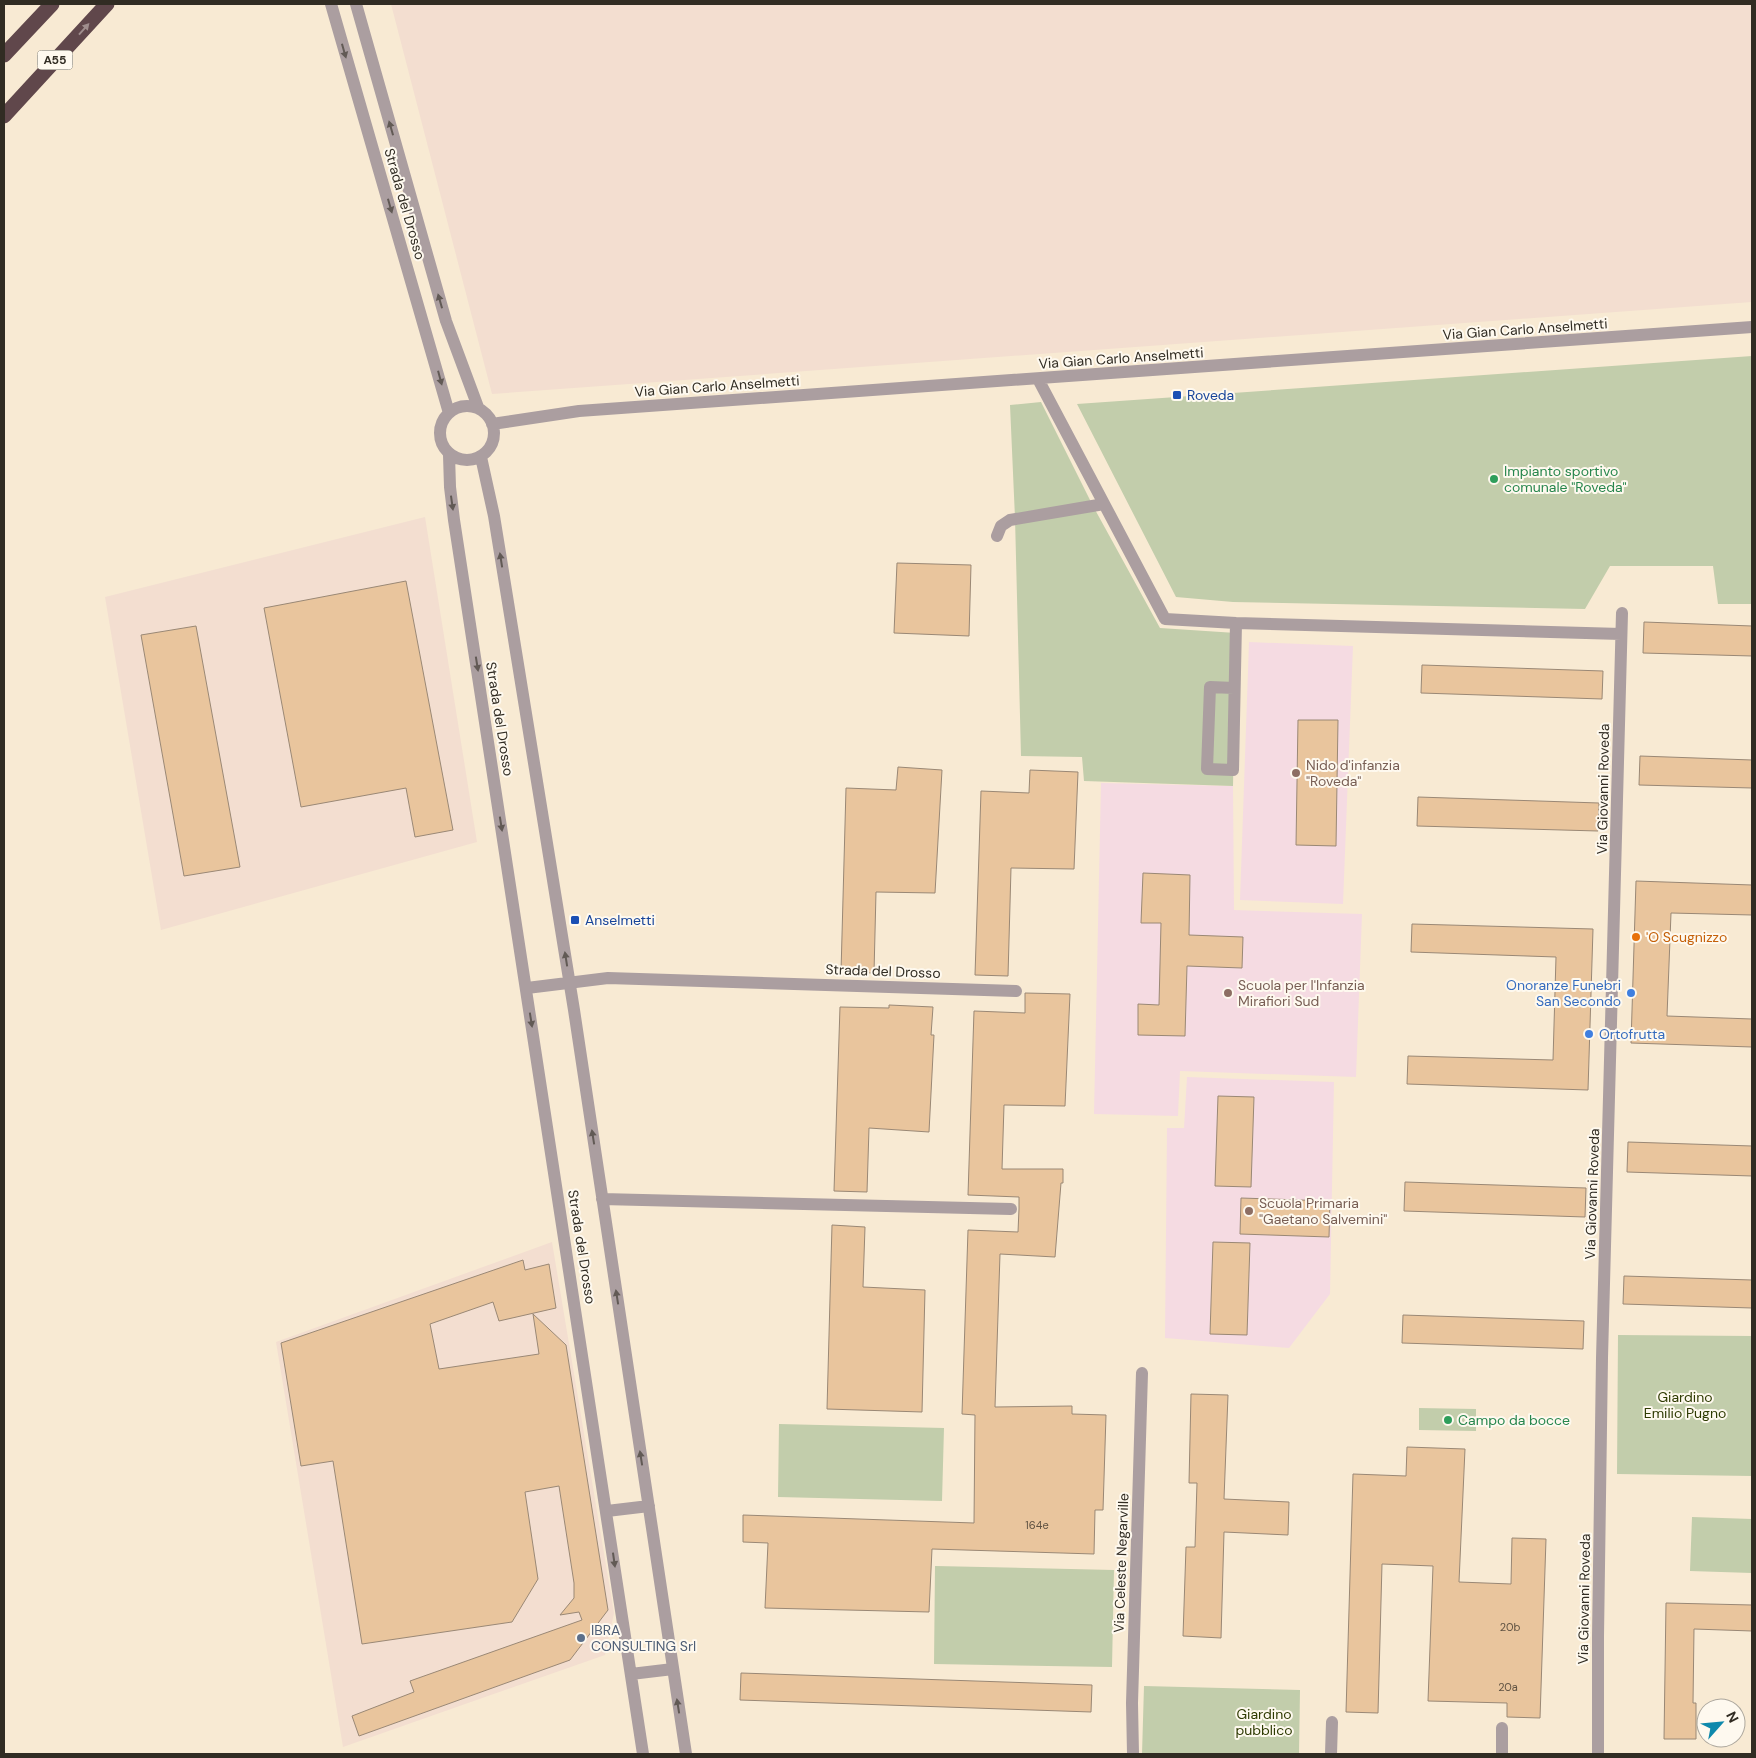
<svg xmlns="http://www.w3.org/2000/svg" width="1756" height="1758" font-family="'DM Sans',sans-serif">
	<rect width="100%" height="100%" fill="#f8ead3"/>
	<path fill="#f3ded0" d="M 391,4 L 1752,4 L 1752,302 L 492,394 Z
		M 425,517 L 477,842 L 161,930 L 105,597 Z
		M 552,1242 L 614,1613 L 605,1655 L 343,1747 L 276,1342 Z"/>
	<path fill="#f5dbe2" d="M 1249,642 L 1353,646 L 1343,904 L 1240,900 Z
		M 1101,783 L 1233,786 L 1234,910 L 1362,914 L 1356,1077 L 1180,1071 L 1178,1116 L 1094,1114 Z
		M 1187,1077 L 1334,1082 L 1330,1294 L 1289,1348 L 1165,1338 L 1167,1128 L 1184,1128 Z"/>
	<path fill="#c2cdab" d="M 1752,356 L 1752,604 L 1718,604 L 1713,566 L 1610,566 L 1585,609 L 1233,602 L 1176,597 L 1077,404 Z
		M 1041,402 L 1093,506 L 1160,628 L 1236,633 L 1233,786 L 1084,781 L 1082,757 L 1021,756 L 1015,518 L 1010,405 Z
		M 1618,1335 L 1752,1336 L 1752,1476 L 1617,1474 Z
		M 1419,1408 L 1476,1409 L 1476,1431 L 1419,1430 Z
		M 779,1424 L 944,1428 L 942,1501 L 778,1497 Z
		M 1692,1517 L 1752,1519 L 1752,1573 L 1690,1571 Z
		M 935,1566 L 1114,1570 L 1112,1667 L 934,1664 Z
		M 1144,1686 L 1300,1690 L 1299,1754 L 1142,1754 Z"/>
	<path fill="#e9c59d" stroke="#9a8875" d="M 897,563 L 971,565 L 969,636 L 894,633 Z
		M 406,581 L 453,830 L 415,837 L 406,788 L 301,807 L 264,608 Z
		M 1644,622 L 1752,626 L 1752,656 L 1643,653 Z
		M 196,626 L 240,867 L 184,876 L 141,635 Z
		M 1422,665 L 1603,671 L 1602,699 L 1421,693 Z
		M 1298,720 L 1338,720 L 1336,846 L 1296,845 Z
		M 1640,756 L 1752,760 L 1752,788 L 1639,785 Z
		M 898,767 L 942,770 L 935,893 L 876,892 L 874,973 L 841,972 L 846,788 L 896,790 Z
		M 1030,770 L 1078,772 L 1074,869 L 1011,868 L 1008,976 L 975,975 L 981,791 L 1029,793 Z
		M 1418,797 L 1599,803 L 1598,831 L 1417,826 Z
		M 1143,873 L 1190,875 L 1189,935 L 1243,937 L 1242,968 L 1187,966 L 1185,1036 L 1138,1035 L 1138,1004 L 1159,1005 L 1161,923 L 1141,923 Z
		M 1636,881 L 1752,885 L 1752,915 L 1671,913 L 1667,1016 L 1752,1019 L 1752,1047 L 1631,1043 Z
		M 1412,924 L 1593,929 L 1588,1090 L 1407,1084 L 1408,1056 L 1553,1060 L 1556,957 L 1411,952 Z
		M 1025,993 L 1070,994 L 1065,1106 L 1004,1105 L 1002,1169 L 1063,1169 L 1063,1183 L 1061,1183 L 1055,1257 L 1000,1254 L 995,1407 L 1072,1406 L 1072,1414 L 1106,1415 L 1103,1510 L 1095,1510 L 1094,1554 L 932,1549 L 929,1612 L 765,1608 L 768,1543 L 743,1542 L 743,1515 L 974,1523 L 975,1415 L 962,1414 L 968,1230 L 1018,1232 L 1019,1209 L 1019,1197 L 968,1195 L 974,1011 L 1025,1013 Z
		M 889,1005 L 933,1007 L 931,1035 L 934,1035 L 929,1132 L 869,1128 L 867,1192 L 834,1191 L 840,1007 L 889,1008 Z
		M 1218,1096 L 1254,1097 L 1251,1187 L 1215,1186 Z
		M 1628,1142 L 1752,1146 L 1752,1176 L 1627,1172 Z
		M 1405,1182 L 1586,1188 L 1585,1217 L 1404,1211 Z
		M 1241,1198 L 1330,1201 L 1329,1237 L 1240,1234 Z
		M 832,1225 L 865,1227 L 863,1287 L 925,1290 L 922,1412 L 827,1409 Z
		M 1213,1242 L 1250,1243 L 1247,1335 L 1210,1334 Z
		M 523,1260 L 525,1270 L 549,1264 L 556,1308 L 499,1321 L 493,1302 L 430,1324 L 439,1369 L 539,1354 L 533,1314 L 566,1345 L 608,1610 L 570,1660 L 359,1736 L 352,1716 L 414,1692 L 410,1681 L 582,1620 L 579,1612 L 560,1615 L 574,1598 L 574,1583 L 559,1486 L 525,1492 L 538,1579 L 512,1622 L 362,1644 L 333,1461 L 301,1466 L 281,1343 Z
		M 1624,1276 L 1752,1280 L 1752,1308 L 1623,1304 Z
		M 1403,1315 L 1584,1321 L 1583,1349 L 1402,1343 Z
		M 1191,1394 L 1228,1395 L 1224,1499 L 1289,1502 L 1288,1535 L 1224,1532 L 1221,1638 L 1183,1636 L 1186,1547 L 1195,1547 L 1197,1483 L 1189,1483 Z
		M 1407,1447 L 1465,1449 L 1459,1582 L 1511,1584 L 1512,1538 L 1546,1539 L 1540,1718 L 1507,1717 L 1507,1703 L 1428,1701 L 1433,1566 L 1382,1564 L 1378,1713 L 1346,1712 L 1353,1474 L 1406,1476 Z
		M 1666,1603 L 1752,1605 L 1752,1631 L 1694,1629 L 1693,1703 L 1696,1703 L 1696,1739 L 1664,1739 Z
		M 741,1673 L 1092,1685 L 1091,1712 L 740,1700 Z"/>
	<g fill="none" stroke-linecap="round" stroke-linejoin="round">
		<path stroke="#ab9ea0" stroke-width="12" d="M 331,4 L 449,413
			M 356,4 L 446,321 L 478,407
			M 1038,379 L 1165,619 L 1236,623 L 1621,634
			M440 433a27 27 0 1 1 54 0a27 27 0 1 1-54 0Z
			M 492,424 L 579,411 L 1752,327
			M 449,455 L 450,487 L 454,520 L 643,1754
			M 481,457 L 494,516 L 574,1010 L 686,1754
			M 997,536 L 1001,526 L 1010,520 L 1104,504
			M 1234,688 L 1210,687 L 1207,769 L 1233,770 L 1236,623
			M 527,988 L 608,978 L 1016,991
			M 602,1199 L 1011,1209
			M 607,1511 L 649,1506
			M 631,1674 L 673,1669
			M 1502,1728 L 1502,1754
			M 1133,1754 L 1132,1703 L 1142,1373
			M 1331,1754 L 1332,1722
			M 1598,1754 L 1598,1636 L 1602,1358 L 1622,613"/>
		<path stroke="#60474b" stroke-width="15" d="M 4,55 L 52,4
			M 4,116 L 107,4"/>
	</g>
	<defs><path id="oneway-solid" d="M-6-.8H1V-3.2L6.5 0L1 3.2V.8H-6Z" transform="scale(1.25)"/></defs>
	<use fill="#9f8e8d" href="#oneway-solid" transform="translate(84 29) rotate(-48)"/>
	<g fill="#625a55">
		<use href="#oneway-solid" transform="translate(344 51) rotate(74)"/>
		<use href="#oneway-solid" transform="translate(391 128) rotate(-106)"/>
		<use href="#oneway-solid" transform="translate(390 206) rotate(74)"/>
		<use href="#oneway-solid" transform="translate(440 301) rotate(-106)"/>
		<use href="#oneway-solid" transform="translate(440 378) rotate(75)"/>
		<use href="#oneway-solid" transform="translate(452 503) rotate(82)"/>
		<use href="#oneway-solid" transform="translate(501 560) rotate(-99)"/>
		<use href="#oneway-solid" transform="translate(477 664) rotate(81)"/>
		<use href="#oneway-solid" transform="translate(501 824) rotate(81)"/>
		<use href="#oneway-solid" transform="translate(566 959) rotate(-99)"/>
		<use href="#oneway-solid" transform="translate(531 1020) rotate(81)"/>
		<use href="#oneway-solid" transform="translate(593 1137) rotate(-99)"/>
		<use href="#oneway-solid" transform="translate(617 1297) rotate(-99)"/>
		<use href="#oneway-solid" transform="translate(641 1458) rotate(-99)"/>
		<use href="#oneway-solid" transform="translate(614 1560) rotate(82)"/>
		<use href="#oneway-solid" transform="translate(678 1706) rotate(-99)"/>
	</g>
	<g fill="#1a4fb4" stroke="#fef9ef" stroke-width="2">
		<rect x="1172" y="390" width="10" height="10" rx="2.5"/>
		<rect x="570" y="915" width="10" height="10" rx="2.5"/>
	</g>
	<g fill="#2e9e5b" stroke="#fef9ef" stroke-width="2">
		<circle cx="1494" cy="479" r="5"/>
		<circle cx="1448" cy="1420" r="5"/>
	</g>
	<g fill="#8d6e63" stroke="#fef9ef" stroke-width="2">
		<circle cx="1296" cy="773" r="5"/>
		<circle cx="1228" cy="993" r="5"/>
		<circle cx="1249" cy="1211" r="5"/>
	</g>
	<circle fill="#e8710a" stroke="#fef9ef" stroke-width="2" cx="1636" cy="937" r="5"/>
	<g fill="#3f7fe0" stroke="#fef9ef" stroke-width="2">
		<circle cx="1631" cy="993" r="5"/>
		<circle cx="1589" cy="1034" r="5"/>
	</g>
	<circle fill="#5c6f8a" stroke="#fef9ef" stroke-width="2" cx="581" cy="1638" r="5"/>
	<g text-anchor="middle" stroke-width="4" stroke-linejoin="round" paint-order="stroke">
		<g font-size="11" fill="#5f5242">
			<text x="1037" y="1529">164e</text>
			<text x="1510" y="1631">20b</text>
			<text x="1508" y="1691">20a</text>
		</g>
		<rect fill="#fef9ef" stroke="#6e6a60" stroke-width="1" x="37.5" y="50.5" width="35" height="19" rx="4"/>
		<g font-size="12" font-weight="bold" fill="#312c23">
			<text x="55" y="64">A55</text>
		</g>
		<g font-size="14" fill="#312c23" stroke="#fef9ef">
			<text transform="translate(405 204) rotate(74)" y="5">Strada del Drosso</text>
			<text transform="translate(1525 329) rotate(-4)" y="5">Via Gian Carlo Anselmetti</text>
			<text transform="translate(1121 358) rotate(-4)" y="5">Via Gian Carlo Anselmetti</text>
			<text transform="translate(717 386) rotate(-4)" y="5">Via Gian Carlo Anselmetti</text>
			<text transform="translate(500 719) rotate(81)" y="5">Strada del Drosso</text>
			<text transform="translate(1603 789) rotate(-89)" y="5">Via Giovanni Roveda</text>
			<text transform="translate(883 971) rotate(2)" y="5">Strada del Drosso</text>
			<text transform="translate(1592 1194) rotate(-88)" y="5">Via Giovanni Roveda</text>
			<text transform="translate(582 1247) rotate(81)" y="5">Strada del Drosso</text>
			<text transform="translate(1121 1563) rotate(-88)" y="5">Via Celeste Negarville</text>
			<text transform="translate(1584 1599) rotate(-89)" y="5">Via Giovanni Roveda</text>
		</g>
		<g font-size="14" fill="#164399" stroke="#fef9ef" text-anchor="start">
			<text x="1187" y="400">Roveda</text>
			<text x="585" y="925">Anselmetti</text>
		</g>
		<g font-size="14" fill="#27864d" stroke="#fef9ef" text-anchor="start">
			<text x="1504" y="476">Impianto sportivo<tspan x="1504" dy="16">comunale "Roveda"</tspan></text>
			<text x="1458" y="1425">Campo da bocce</text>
		</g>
		<g font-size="14" fill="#785e54" stroke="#fef9ef" text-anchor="start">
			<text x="1306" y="770">Nido d'infanzia<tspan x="1306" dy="16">"Roveda"</tspan></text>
			<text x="1238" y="990">Scuola per l'Infanzia<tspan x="1238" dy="16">Mirafiori Sud</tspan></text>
			<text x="1259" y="1208">Scuola Primaria<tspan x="1259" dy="16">"Gaetano Salvemini"</tspan></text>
		</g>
		<g font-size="14" fill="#c56008" stroke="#fef9ef" text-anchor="start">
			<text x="1646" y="942">'O Scugnizzo</text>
		</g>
		<g font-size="14" fill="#366cbe" stroke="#fef9ef" text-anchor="end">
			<text x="1621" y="990">Onoranze Funebri<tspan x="1621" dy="16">San Secondo</tspan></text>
			<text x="1599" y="1039" text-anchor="start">Ortofrutta</text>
		</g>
		<g font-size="14" fill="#2e3a02" stroke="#fef9ef">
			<text x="1685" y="1402">Giardino<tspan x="1685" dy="16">Emilio Pugno</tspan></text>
			<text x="1264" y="1719">Giardino<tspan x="1264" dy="16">pubblico</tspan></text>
		</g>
		<g font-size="14" fill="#4e5e75" stroke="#fef9ef" text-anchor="start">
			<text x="591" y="1635">IBRA<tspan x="591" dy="16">CONSULTING Srl</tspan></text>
		</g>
	</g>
	<rect width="1756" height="1758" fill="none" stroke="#312c23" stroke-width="10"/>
	<g transform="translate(1721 1723) rotate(63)"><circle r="24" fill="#fef9ef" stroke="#aca79d"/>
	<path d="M0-4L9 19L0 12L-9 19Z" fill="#0e89ac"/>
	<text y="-8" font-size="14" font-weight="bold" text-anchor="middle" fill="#312c23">N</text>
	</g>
</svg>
